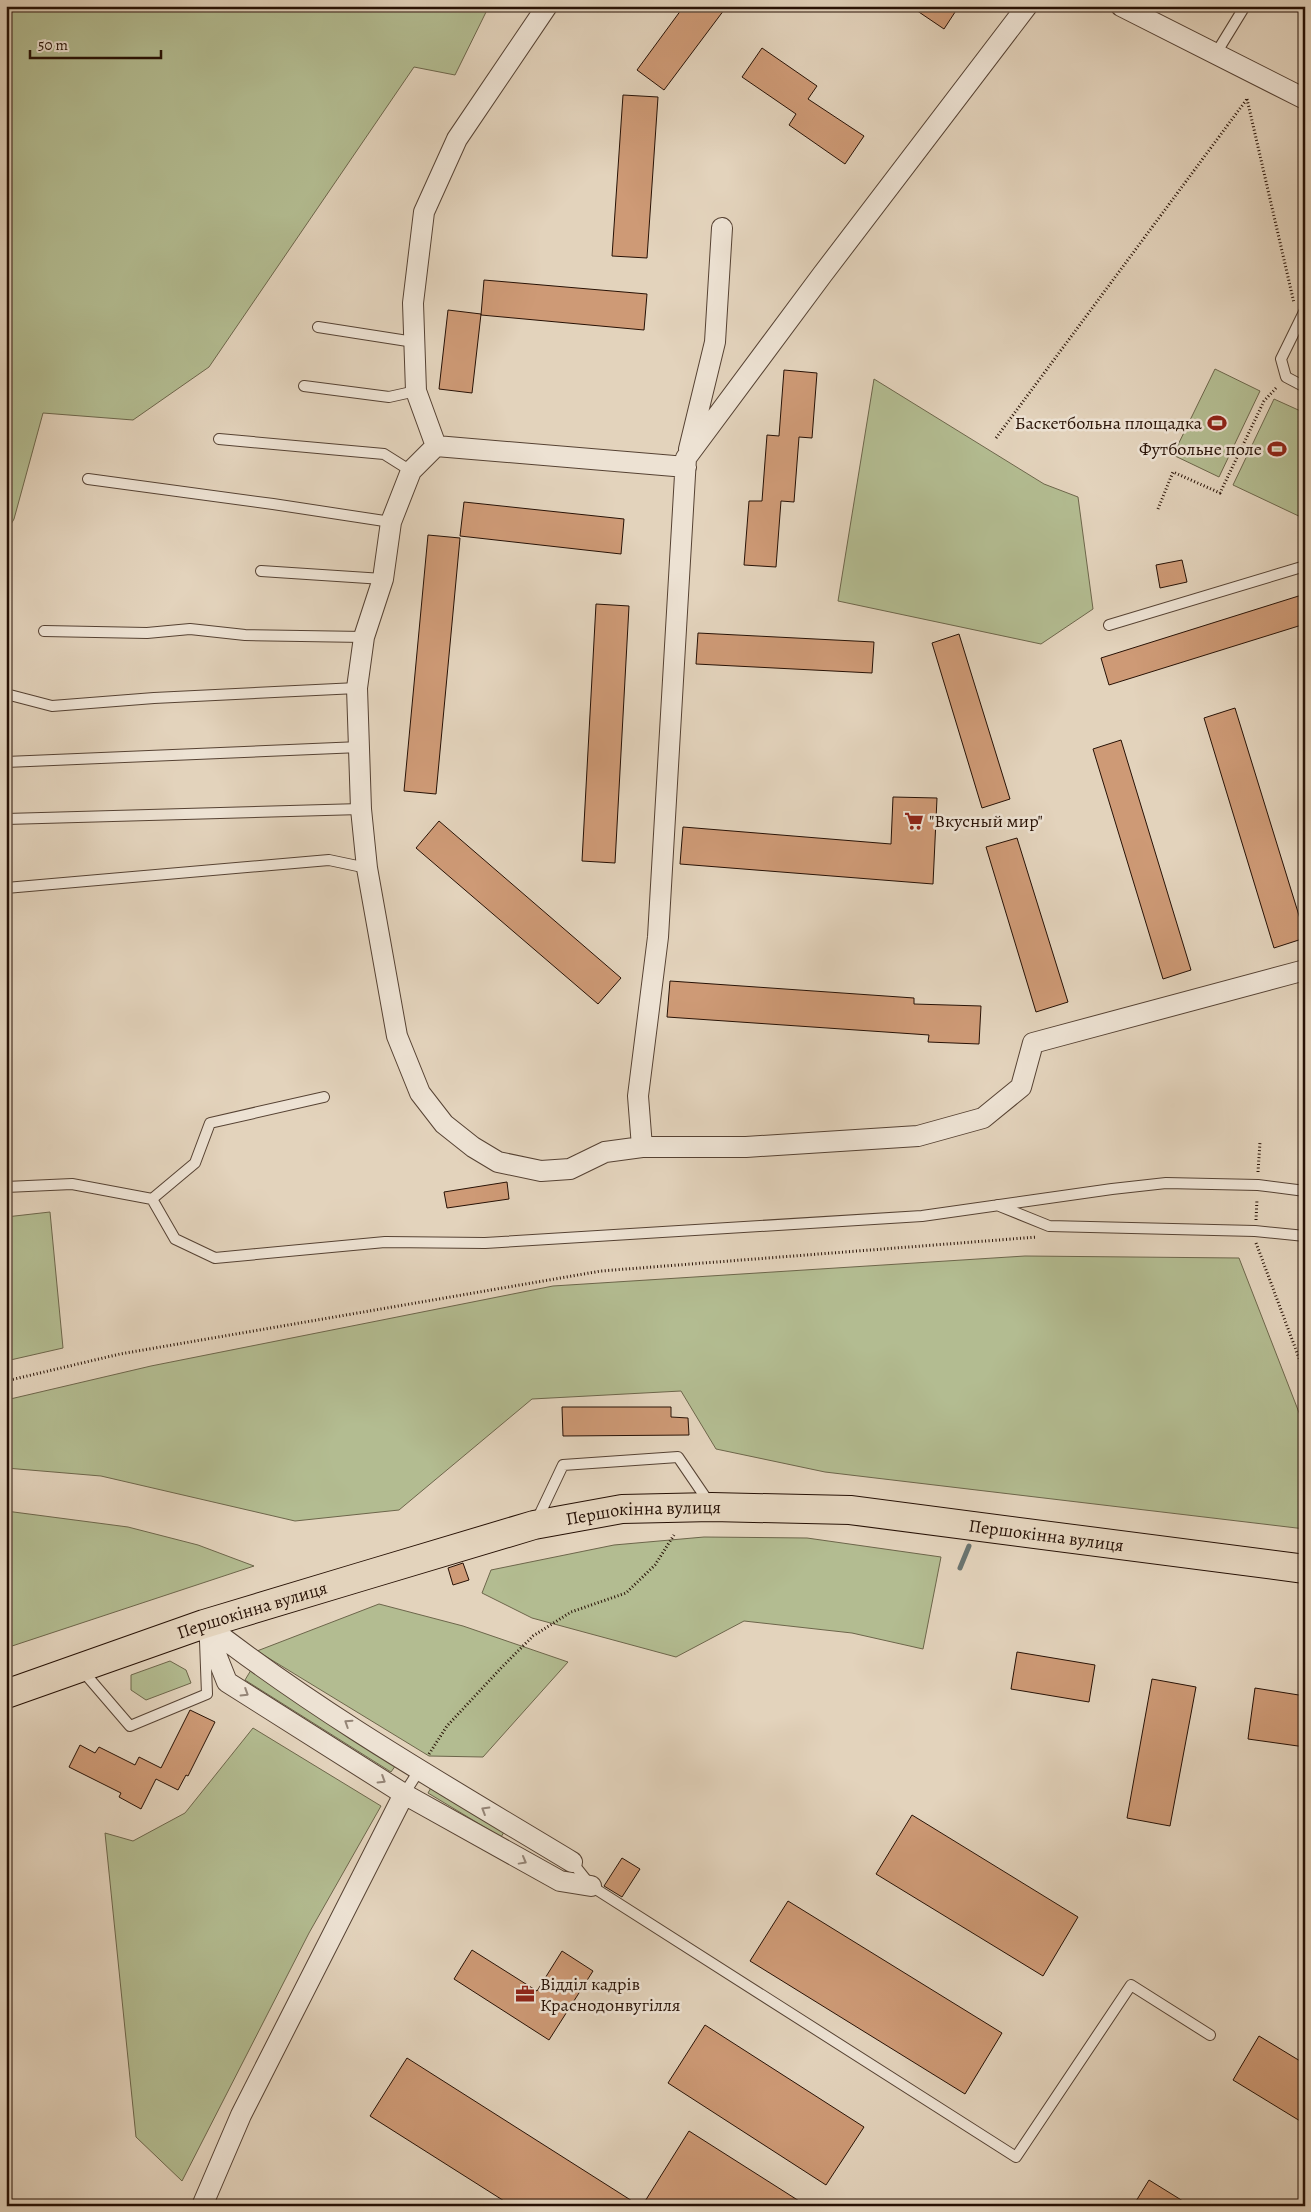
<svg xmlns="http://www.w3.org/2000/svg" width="1311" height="2212" font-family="Alegreya,serif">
	<rect width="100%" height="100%" fill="#e3d3bc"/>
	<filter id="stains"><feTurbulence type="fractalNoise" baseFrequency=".004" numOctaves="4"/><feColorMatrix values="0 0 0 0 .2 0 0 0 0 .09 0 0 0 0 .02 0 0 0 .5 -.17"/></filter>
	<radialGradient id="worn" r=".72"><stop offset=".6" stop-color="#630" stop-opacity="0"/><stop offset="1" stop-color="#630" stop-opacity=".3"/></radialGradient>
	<path fill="#b3bc91" stroke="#6d664b" d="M 6,6 L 489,6 L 455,75 L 414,67 L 209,367 L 133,420 L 43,413 L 14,519 L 6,533 Z
		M 1215,369 L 1260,391 L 1219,477 L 1173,455 Z
		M 874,379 L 1044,484 L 1078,497 L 1093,609 L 1041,644 L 838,601 Z
		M 1274,399 L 1305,413 L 1305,519 L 1233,485 Z
		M 50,1212 L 63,1348 L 6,1361 L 6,1217 Z
		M 1025,1256 L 1239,1258 L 1305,1428 L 1305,1529 L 825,1472 L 716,1449 L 681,1391 L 532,1399 L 399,1510 L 295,1521 L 101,1476 L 6,1468 L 6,1400 L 151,1366 L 553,1286 Z
		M 6,1511 L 128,1527 L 198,1545 L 254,1566 L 6,1648 Z
		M 704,1537 L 807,1538 L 941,1557 L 923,1649 L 852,1633 L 744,1621 L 676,1657 L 532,1618 L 482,1593 L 491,1570 L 614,1545 Z
		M 379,1604 L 463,1626 L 568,1662 L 483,1757 L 429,1756 L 257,1651 Z
		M 170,1661 L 186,1670 L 191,1683 L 146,1700 L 131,1690 L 131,1675 Z
		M 251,1670 L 398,1762 L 391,1772 L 245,1680 Z
		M 253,1728 L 381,1806 L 309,1933 L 182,2181 L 136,2137 L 105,1833 L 133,1841 L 185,1813 Z
		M 433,1784 L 506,1829 L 501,1837 L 428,1793 Z"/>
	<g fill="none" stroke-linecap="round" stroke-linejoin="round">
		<path stroke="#6a7470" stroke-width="5" d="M 960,1568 L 969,1546"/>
	</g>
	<path fill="#ce9a76" stroke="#271105" d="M 684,6 L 727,6 L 664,90 L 637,70 Z
		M 910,6 L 959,6 L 944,29 Z
		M 762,48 L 817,86 L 808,99 L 864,136 L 845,164 L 789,125 L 796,114 L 742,77 Z
		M 623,95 L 658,97 L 647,258 L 612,256 Z
		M 484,280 L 647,294 L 644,330 L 481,315 Z
		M 448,310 L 481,314 L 472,393 L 439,389 Z
		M 784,370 L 817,373 L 812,438 L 799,437 L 794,502 L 781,501 L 776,567 L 744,565 L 749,501 L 762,501 L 767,435 L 779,436 Z
		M 464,502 L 624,519 L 621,554 L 460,536 Z
		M 428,535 L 460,538 L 436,794 L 404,791 Z
		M 1182,560 L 1187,582 L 1160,588 L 1156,565 Z
		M 1305,594 L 1305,624 L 1109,685 L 1101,658 Z
		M 596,604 L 629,606 L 615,863 L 582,861 Z
		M 698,633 L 874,642 L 872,673 L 696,664 Z
		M 959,634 L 1010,799 L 982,808 L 932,643 Z
		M 1235,708 L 1305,935 L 1305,938 L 1274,948 L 1204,718 Z
		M 1121,740 L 1191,970 L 1163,979 L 1093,749 Z
		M 893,797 L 937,798 L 933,884 L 680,864 L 683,827 L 891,844 Z
		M 439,821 L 621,978 L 598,1004 L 416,848 Z
		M 1017,838 L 1068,1002 L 1036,1012 L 986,847 Z
		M 670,981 L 914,998 L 914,1004 L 981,1006 L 979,1044 L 928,1042 L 929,1035 L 667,1017 Z
		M 507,1182 L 509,1199 L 447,1208 L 444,1192 Z
		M 562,1407 L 671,1407 L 671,1417 L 688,1418 L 689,1435 L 563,1436 Z
		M 463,1563 L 469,1580 L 453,1585 L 448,1568 Z
		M 1017,1652 L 1095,1665 L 1089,1702 L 1011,1689 Z
		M 1152,1679 L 1196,1687 L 1170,1826 L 1127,1818 Z
		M 1255,1688 L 1305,1696 L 1305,1747 L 1248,1739 Z
		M 190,1710 L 215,1722 L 188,1776 L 186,1775 L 178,1790 L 156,1779 L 141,1809 L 119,1797 L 121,1793 L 69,1767 L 80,1745 L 95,1753 L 99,1747 L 135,1765 L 139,1757 L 161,1768 Z
		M 912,1815 L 1078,1917 L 1043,1976 L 876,1874 Z
		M 622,1858 L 640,1869 L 622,1897 L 604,1886 Z
		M 788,1901 L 1002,2033 L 965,2094 L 750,1961 Z
		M 472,1950 L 537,1991 L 562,1951 L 593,1971 L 549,2040 L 454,1979 Z
		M 705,2025 L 864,2127 L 826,2185 L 668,2083 Z
		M 1259,2036 L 1305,2064 L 1305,2124 L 1233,2080 Z
		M 407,2058 L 640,2206 L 512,2206 L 370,2116 Z
		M 689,2131 L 807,2206 L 642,2206 Z
		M 1149,2180 L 1191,2206 L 1133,2206 Z"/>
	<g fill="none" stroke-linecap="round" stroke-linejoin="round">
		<g stroke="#564233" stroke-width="12">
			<path id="service" d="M 1215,55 L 1245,6
				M 1305,310 L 1281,359 L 1286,377 L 1305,387
				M 318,327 L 414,342
				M 304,386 L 389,397 L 416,391
				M 219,439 L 384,454 L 411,471
				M 88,479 L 273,504 L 391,522
				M 261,571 L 383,579
				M 1109,625 L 1305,566
				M 44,631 L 147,633 L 190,629 L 245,635 L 364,637
				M 6,694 L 52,706 L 154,698 L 357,688
				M 6,762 L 360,747
				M 6,819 L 361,809
				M 6,888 L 329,860 L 367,868
				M 6,1187 L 72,1184 L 152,1199 L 175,1239 L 215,1258 L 385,1242 L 485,1243 L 922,1216 L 1112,1189 L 1166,1183 L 1258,1185 L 1305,1191
				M 152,1199 L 195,1163 L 210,1123 L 324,1097
				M 997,1205 L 1049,1226 L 1255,1231 L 1305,1236
				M 536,1522 L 563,1465 L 678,1457 L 710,1504
				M 81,1669 L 130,1726 L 207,1694 L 205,1641
				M 404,1794 L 420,1769
				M 572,1862 L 591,1886 L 1016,2157 L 1131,1985 L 1210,2035"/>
		</g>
		<g stroke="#564233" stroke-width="22">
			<path id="minor" d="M 547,6 L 457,139 L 424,212 L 413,303 L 416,391 L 436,446 L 686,467
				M 1121,6 L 1305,99
				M 436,446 L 411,471 L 391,522 L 383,579 L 364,637 L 357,688 L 361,809 L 367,868 L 397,1036 L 420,1093 L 444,1124 L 473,1147 L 498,1162 L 541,1171 L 570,1169 L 605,1152 L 642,1147 L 746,1147 L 918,1136 L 983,1118 L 1021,1087 L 1033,1043 L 1305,970
				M 689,449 L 715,342 L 722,228
				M 642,1147 L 638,1096 L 658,937 L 686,458 L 822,275 L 1027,6
				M 204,1624 L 227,1682 L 404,1794 L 560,1881 L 591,1886
				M 205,1624 C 320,1714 448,1787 572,1862
				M 202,2206 L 241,2115 L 404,1794"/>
		</g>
		<g stroke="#271105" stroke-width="30">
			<g id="trunk">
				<path id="s1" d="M 6,1694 L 204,1624 L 360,1577 L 534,1525 L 622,1509 L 712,1507 L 850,1510 L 1305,1569"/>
			</g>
		</g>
		<path stroke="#271105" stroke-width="3" stroke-dasharray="1 2.5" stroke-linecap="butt" d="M 1247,99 L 1294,303
			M 996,438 L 1247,99
			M 1158,509 L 1173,472 L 1220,493 L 1264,401 L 1277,387
			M 1258,1172 L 1260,1142
			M 1256,1220 L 1257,1199
			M 1256,1243 L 1305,1374
			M 6,1381 L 120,1354 L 601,1271 L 1037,1237
			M 429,1754 L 447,1726 L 502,1667 L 533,1636 L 571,1612 L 626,1593 L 655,1565 L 674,1535"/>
		<use href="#service" stroke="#ede2d3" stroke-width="10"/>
		<use href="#minor" stroke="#ede2d3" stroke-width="20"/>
		<use href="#trunk" stroke="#e3d3bc" stroke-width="28"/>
	</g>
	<defs><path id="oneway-chevron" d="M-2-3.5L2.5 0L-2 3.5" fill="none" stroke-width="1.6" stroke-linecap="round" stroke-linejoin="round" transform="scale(1.25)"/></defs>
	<g stroke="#948476">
		<use href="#oneway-chevron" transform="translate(245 1693) rotate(32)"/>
		<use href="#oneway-chevron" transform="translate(348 1723) rotate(-147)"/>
		<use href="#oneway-chevron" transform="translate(382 1780) rotate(32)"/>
		<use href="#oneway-chevron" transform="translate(485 1810) rotate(-149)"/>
		<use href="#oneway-chevron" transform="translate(523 1861) rotate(29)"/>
	</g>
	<defs>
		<g id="stadium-bare" transform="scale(1.5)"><path d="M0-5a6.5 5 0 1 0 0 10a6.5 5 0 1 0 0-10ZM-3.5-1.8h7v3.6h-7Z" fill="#8f2418" stroke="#ede2d3" stroke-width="2.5" paint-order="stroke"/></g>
		<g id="supermarket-bare" transform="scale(1.5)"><path d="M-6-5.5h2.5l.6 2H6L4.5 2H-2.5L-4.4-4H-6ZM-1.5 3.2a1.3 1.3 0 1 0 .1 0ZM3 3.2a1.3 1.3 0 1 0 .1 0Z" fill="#8f2418" stroke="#ede2d3" stroke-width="2.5" paint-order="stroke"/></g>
		<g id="office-bare" transform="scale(1.5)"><path d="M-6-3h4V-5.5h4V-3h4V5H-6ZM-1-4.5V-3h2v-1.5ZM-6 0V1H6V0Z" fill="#8f2418" stroke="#ede2d3" stroke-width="2.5" paint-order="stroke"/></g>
	</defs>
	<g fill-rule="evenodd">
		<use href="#stadium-bare" x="1217" y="423"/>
		<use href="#stadium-bare" x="1277" y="449"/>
		<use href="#supermarket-bare" x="914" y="821"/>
		<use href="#office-bare" x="525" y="1994"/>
	</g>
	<g text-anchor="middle" stroke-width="5" stroke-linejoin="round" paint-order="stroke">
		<g font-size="18" fill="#271105" stroke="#ede2d3" text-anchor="end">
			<text x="1202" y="429">Баскетбольна площадка</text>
			<text x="1262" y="455">Футбольне поле</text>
			<text x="929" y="827" text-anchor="start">"Вкусный мир"</text>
			<text x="540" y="1990" text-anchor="start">Відділ кадрів<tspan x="540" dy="21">Краснодонвугілля</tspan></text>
		</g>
		<g font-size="18" fill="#271105" stroke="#ede2d3">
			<text dy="6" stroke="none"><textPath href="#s1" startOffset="665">Першокінна вулиця</textPath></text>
			<text dy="6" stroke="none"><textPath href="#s1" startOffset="1070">Першокінна вулиця</textPath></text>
			<text dy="6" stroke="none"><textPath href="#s1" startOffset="260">Першокінна вулиця</textPath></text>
		</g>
	</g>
	<rect width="1311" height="2212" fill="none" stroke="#e3d3bc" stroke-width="25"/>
	<rect x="8" y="8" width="1296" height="2197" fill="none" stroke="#271105" stroke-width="2.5"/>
	<rect x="12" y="12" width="1286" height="2187" fill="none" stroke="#271105"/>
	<path d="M30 50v8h131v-8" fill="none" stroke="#271105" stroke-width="2.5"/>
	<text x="38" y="50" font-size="15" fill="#271105" stroke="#ede2d3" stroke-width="4" paint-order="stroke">50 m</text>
	<rect width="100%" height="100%" filter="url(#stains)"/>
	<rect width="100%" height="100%" fill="url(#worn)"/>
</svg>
